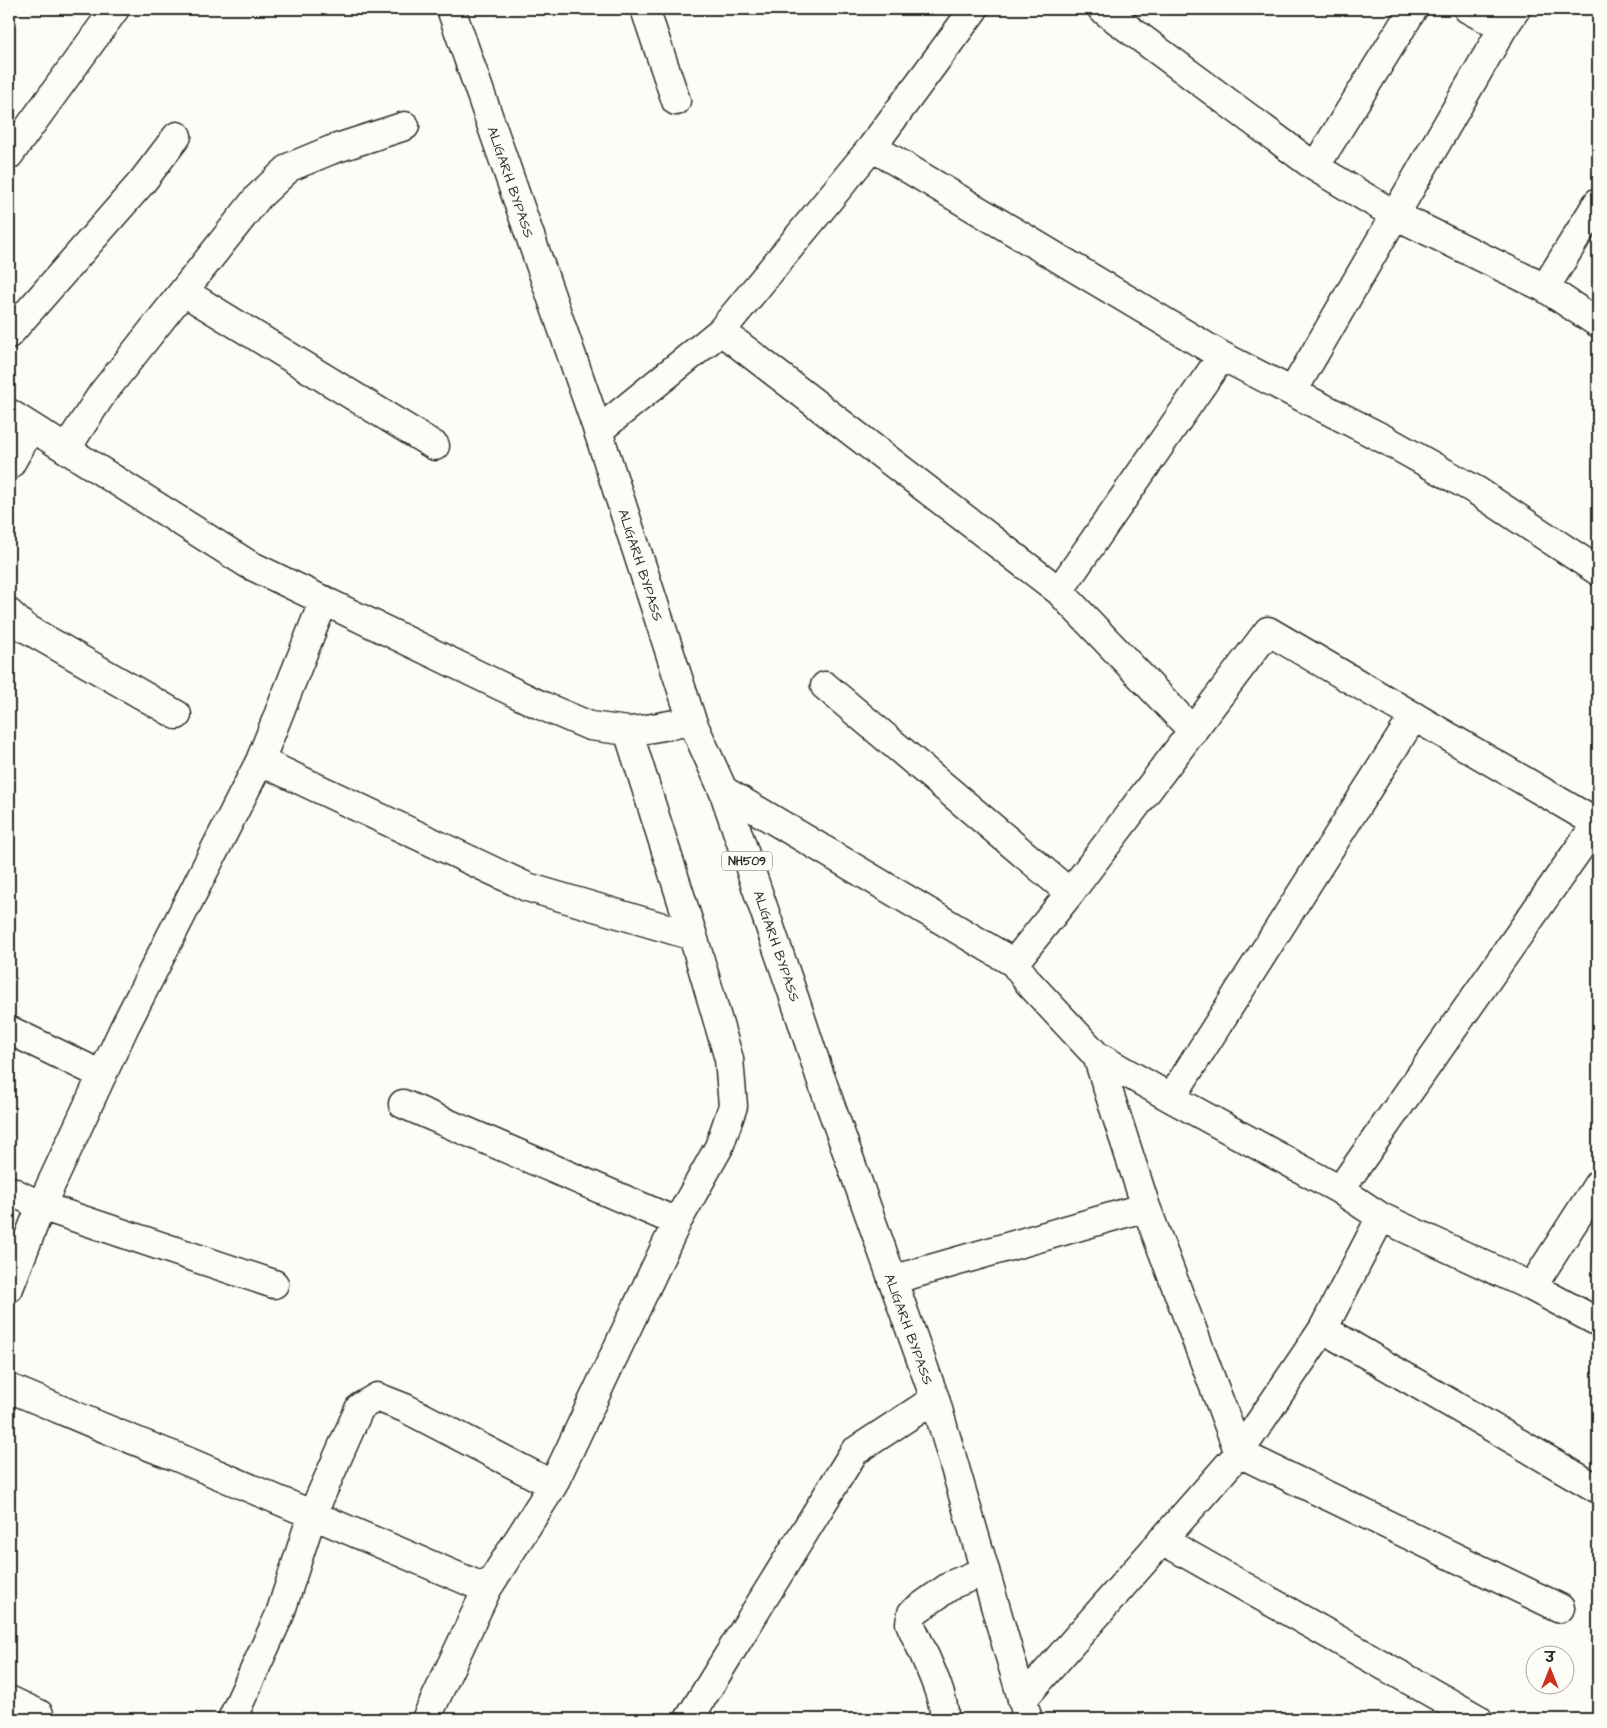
<svg xmlns="http://www.w3.org/2000/svg" width="1607" height="1728" font-family="'Architects Daughter','Playpen Sans Deva',sans-serif">
	<rect width="100%" height="100%" fill="#fdfcf7"/>
	<filter id="ink" filterUnits="userSpaceOnUse"><feTurbulence type="fractalNoise" baseFrequency=".02" numOctaves="2"/><feDisplacementMap in="SourceGraphic" scale="10" xChannelSelector="R" yChannelSelector="G"/><feConvolveMatrix kernelMatrix="1 2 1 2 8 2 1 2 1" color-interpolation-filters="sRGB"/></filter>
	<g filter="url(#ink)">
		<g fill="none" stroke-linecap="round" stroke-linejoin="round">
			<g stroke="#2b2b2b" stroke-width="31">
				<path id="street" d="M 645,9 L 676,101
					M 1102,9 L 1315,167
					M 1468,9 L 1503,28
					M 1516,9 L 1503,28 L 1395,215 L 1545,288 L 1598,323
					M 872,147 L 974,9
					M 9,155 L 115,9
					M 1545,288 L 1598,202
					M 184,292 L 435,446
					M 721,331 L 1059,591 L 1193,731
					M 9,334 L 142,182 L 177,136
					M 1293,391 L 1395,215 L 1315,167 L 1413,9
					M 9,413 L 248,564 L 538,704 L 590,726 L 628,731 L 641,730 L 692,721
					M 598,431 L 721,331 L 872,147 L 1222,356 L 1386,440 L 1477,491 L 1598,571
					M 66,449 L 102,394 L 258,197 L 290,167 L 331,150 L 405,126
					M 9,466 L 31,428
					M 1059,591 L 1222,356
					M 9,613 L 24,627 L 177,715
					M 825,686 L 1070,893
					M 260,761 L 527,887 L 693,936
					M 723,790 L 1014,963 L 1029,983 L 1097,1056 L 1171,1098 L 1340,1190 L 1381,1217 L 1532,1287 L 1598,1322
					M 1014,963 L 1070,893 L 1268,631 L 1598,824
					M 9,1030 L 102,1075
					M 1097,1056 L 1146,1207 L 1239,1453 L 1560,1608
					M 1171,1098 L 1414,716
					M 403,1104 L 677,1222
					M 9,1190 L 41,1206 L 274,1284
					M 1340,1190 L 1597,823
					M 892,1280 L 1146,1207
					M 1532,1287 L 1598,1184
					M 9,1288 L 41,1206 L 124,1028 L 260,761 L 324,600
					M 1323,1329 L 1598,1489
					M 9,1388 C 65,1411 120,1436 177,1457 L 487,1589
					M 1162,1540 L 1478,1719
					M 9,1700 L 39,1714
					M 1022,1700 L 1239,1453 L 1323,1329 L 1381,1217
					M 232,1719 L 280,1614 L 312,1515 L 360,1407 L 377,1397 L 405,1408 L 553,1485
					M 426,1719 L 487,1589 L 553,1485 L 677,1222 L 719,1147 L 733,1106 L 729,1059 L 693,936 L 628,731
					M 689,1719 L 854,1452 L 935,1399
					M 944,1719 C 947,1698 919,1645 910,1623 L 912,1613 L 953,1584 L 985,1571"/>
			</g>
			<g stroke="#2b2b2b" stroke-width="31">
				<path id="highway" d="M 451,9 L 598,431 L 692,721 L 723,790 L 795,1000 L 820,1076 L 935,1399 L 1028,1719"/>
			</g>
			<use href="#street" stroke="#fdfcf7" stroke-width="28"/>
			<use href="#highway" stroke="#fdfcf7" stroke-width="28"/>
		</g>
	</g>
	<g text-anchor="middle" stroke-width="4" stroke-linejoin="round" paint-order="stroke">
		<rect fill="#fdfcf7" stroke="#6a6a68" stroke-width="1" x="722" y="851.5" width="50" height="19" rx="4"/>
		<g font-size="12" font-weight="bold" fill="#2b2b2b">
			<text x="747" y="865">NH509</text>
		</g>
		<g font-size="14" fill="#2b2b2b" stroke="#fdfcf7">
			<text transform="translate(511 182) rotate(71)" y="5">ALIGARH BYPASS</text>
			<text transform="translate(641 565) rotate(72)" y="5">ALIGARH BYPASS</text>
			<text transform="translate(777 946) rotate(71)" y="5">ALIGARH BYPASS</text>
			<text transform="translate(909 1329) rotate(70)" y="5">ALIGARH BYPASS</text>
		</g>
	</g>
	<rect width="1607" height="1728" fill="none" stroke="#fdfcf7" stroke-width="30"/>
	<rect x="15" y="15" width="1577" height="1698" fill="none" stroke="#2b2b2b" stroke-width="2" filter="url(#ink)"/>
	<g transform="translate(1550 1670)"><circle r="24" fill="#fdfcf7" stroke="#a9a8a5"/>
	<path d="M0-4L9 19L0 12L-9 19Z" fill="#c8321e"/>
	<text y="-8" font-size="14" font-weight="bold" text-anchor="middle" fill="#2b2b2b">उ</text>
	</g>
</svg>
